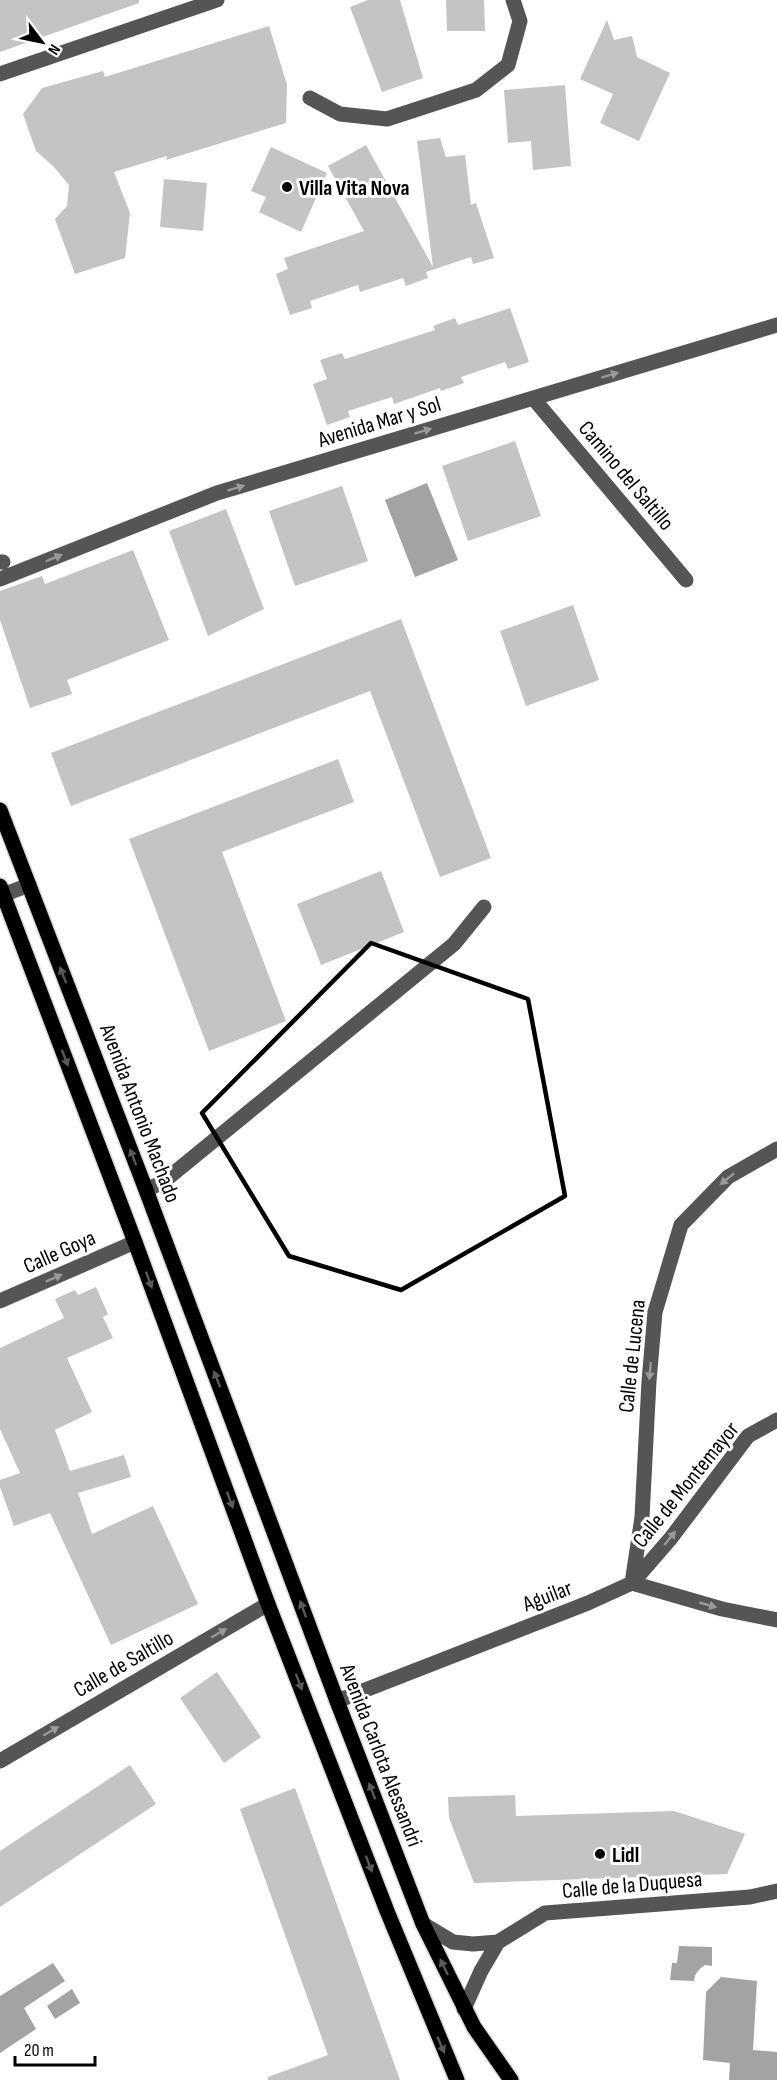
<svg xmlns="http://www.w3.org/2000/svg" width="777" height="2080" font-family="'Sofia Sans Condensed',sans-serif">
	<rect width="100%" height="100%" fill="#fff"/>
	<path fill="#a3a3a3" d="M 427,483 L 458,560 L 415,577 L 385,500 Z
		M 679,1946 L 712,1947 L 712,1966 L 705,1965 C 698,1970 695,1973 694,1981 L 670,1980 L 672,1963 L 677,1963 Z
		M 53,1963 L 65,1981 L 24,2008 L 36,2029 L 0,2053 L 0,1996 Z
		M 721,1977 L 757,1981 L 753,2050 L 777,2052 L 777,2080 L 729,2080 L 730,2063 L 703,2060 L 706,1992 Z
		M 72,1989 L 80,2003 L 55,2019 L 47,2006 Z"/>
	<path fill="#c4c4c4" d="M 0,0 L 139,0 L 139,3 L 0,52 Z
		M 368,0 L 400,0 L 423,78 L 382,92 L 350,7 Z
		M 446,0 L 484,0 L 485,31 L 447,31 Z
		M 607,20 L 614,40 L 632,36 L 637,57 L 670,73 L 639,141 L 600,123 L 613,94 L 580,79 Z
		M 269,26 L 287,85 L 286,123 L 166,160 L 167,156 L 114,172 L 130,213 L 125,258 L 75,274 L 55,219 L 67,206 L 69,185 L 53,166 L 36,151 L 23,114 L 42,88 L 103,71 L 105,77 Z
		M 565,85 L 571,166 L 533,170 L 531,141 L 508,143 L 504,90 Z
		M 440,138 L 446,157 L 465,155 L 471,205 L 476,203 L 494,258 L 473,264 L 471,257 L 426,272 L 428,278 L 406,286 L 403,278 L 360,292 L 358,285 L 310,301 L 312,308 L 290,315 L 276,274 L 288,269 L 284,258 L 364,231 L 328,166 L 366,145 L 433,267 L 417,141 Z
		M 271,147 L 327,173 L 301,232 L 259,212 L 266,197 L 251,191 Z
		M 164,179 L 207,183 L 203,231 L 160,227 Z
		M 510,308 L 529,362 L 508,369 L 505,362 L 461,377 L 464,383 L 441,391 L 440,388 L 394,404 L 392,397 L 348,411 L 350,417 L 327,425 L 313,384 L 327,379 L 320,360 L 342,353 L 345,359 L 435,330 L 433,326 L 455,318 L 458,325 Z
		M 515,441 L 541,516 L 468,541 L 442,466 Z
		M 342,486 L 368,561 L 295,586 L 269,511 Z
		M 226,509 L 264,609 L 208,636 L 169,531 Z
		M 133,550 L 169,640 L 67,680 L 72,694 L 30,708 L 0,620 L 0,591 L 42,576 L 45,584 Z
		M 573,605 L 599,680 L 526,706 L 500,631 Z
		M 401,619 L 491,858 L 440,877 L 370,691 L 71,806 L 51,753 Z
		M 338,759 L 354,802 L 222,852 L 286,1021 L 209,1051 L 129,839 Z
		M 381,871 L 404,932 L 321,965 L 297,904 Z
		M 96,1287 L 108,1314 L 103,1317 L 113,1338 L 67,1358 L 92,1412 L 55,1430 L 70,1471 L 124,1455 L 131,1477 L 78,1493 L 92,1534 L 153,1506 L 198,1604 L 111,1645 L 50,1513 L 14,1526 L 0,1487 L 0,1480 L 20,1473 L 0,1429 L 0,1348 L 64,1318 L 55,1299 L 75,1290 L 78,1295 Z
		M 217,1672 L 261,1737 L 224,1763 L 180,1698 Z
		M 130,1765 L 156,1804 L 0,1907 L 0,1851 Z
		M 295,1788 L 400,2080 L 268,2080 L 268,2077 L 328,2055 L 240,1809 Z
		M 515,1795 L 516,1816 L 674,1811 L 745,1834 L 727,1874 L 474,1883 L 449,1818 L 448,1797 Z"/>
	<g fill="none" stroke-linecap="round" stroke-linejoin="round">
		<g stroke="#dbdbdb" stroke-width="18">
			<path id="major" d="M 0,810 L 146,1190 L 337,1701 L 423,1924 L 474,2027 L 511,2080
				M 0,886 L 135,1242 L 268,1604 L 387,1911 L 457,2080"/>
		</g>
		<path stroke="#555" stroke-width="15" d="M 0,74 L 217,0
			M 310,98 L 340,114 L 387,119 L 476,90 L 508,65 L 520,21 L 513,0
			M 533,398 L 686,580
			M 0,562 L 3,562
			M 0,579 L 217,493 L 777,325
			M 0,896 L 29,885
			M 146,1190 L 163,1182 L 454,944 L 484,907
			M 0,1301 L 135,1242
			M 632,1583 L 642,1517 L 649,1381 L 655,1312 L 681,1225 L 728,1177 L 777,1149
			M 632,1583 L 671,1538 L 748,1436 L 777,1420
			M 337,1701 L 588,1603 L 632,1583 L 722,1609 L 777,1620
			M 0,1761 L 268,1604
			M 423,1924 L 453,1942 L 473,1944 L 498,1942
			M 464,2009 L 481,1971 L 498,1942 L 545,1913 L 750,1897 L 777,1891"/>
		<use href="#major" stroke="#000" stroke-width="15"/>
	</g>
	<defs><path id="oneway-solid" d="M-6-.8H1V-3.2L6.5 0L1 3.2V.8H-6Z" transform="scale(1.5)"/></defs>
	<g fill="#999">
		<use href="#oneway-solid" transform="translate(610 375) rotate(-17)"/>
		<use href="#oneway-solid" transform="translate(423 431) rotate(-17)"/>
		<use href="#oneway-solid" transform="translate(236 488) rotate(-17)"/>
		<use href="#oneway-solid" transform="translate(54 558) rotate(-22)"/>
		<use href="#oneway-solid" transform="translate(727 1179) rotate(141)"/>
		<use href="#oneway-solid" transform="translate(54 1278) rotate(-24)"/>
		<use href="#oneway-solid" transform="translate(650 1371) rotate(95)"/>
		<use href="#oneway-solid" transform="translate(670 1538) rotate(-51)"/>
		<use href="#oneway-solid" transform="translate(708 1605) rotate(16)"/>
		<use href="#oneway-solid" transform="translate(219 1633) rotate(-30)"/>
		<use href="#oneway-solid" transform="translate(51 1731) rotate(-30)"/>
	</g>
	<g fill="#595959">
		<use href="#oneway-solid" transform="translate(63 975) rotate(-111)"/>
		<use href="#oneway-solid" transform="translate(65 1058) rotate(69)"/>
		<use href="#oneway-solid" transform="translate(133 1157) rotate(-111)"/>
		<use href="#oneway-solid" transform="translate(149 1280) rotate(70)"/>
		<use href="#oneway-solid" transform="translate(217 1379) rotate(-111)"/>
		<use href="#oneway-solid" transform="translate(230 1500) rotate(70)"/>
		<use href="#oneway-solid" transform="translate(303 1609) rotate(-110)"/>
		<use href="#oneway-solid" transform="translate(299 1682) rotate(69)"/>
		<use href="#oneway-solid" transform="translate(372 1791) rotate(-111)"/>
		<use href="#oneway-solid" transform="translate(369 1864) rotate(69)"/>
		<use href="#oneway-solid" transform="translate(444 1967) rotate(-116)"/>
		<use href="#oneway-solid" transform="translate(441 2045) rotate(66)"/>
	</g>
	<path fill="none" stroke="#000" stroke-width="4.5" stroke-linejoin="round" d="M 371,943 L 528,999 L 565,1196 L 401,1290 L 289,1256 L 202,1113 Z"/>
	<g fill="#000" stroke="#fff" stroke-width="2">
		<circle cx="287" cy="187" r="6"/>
		<circle cx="600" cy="1854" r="6"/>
	</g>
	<g text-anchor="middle" stroke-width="6" stroke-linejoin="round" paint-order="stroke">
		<g font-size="22" font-weight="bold" fill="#000" stroke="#fff" text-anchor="start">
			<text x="299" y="195">Villa Vita Nova</text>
			<text x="612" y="1862">Lidl</text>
		</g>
		<g font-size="22" fill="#000" stroke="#fff">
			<text transform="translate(379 421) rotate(-17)" y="8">Avenida Mar y Sol</text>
			<text transform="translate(627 475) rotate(50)" y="8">Camino del Saltillo</text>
			<text transform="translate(141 1113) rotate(69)" y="8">Avenida Antonio Machado</text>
			<text transform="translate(59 1251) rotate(-24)" y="8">Calle Goya</text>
			<text transform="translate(631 1356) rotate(-84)" y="8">Calle de Lucena</text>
			<text transform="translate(685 1484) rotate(-51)" y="8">Calle de Montemayor</text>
			<text transform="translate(547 1595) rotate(-21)" y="8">Aguilar</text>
			<text transform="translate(123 1663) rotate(-30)" y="8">Calle de Saltillo</text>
			<text transform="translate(382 1755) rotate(69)" y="8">Avenida Carlota Alessandri</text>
			<text transform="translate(632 1884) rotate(-5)" y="8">Calle de la Duquesa</text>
		</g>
	</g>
	<g transform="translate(42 42) rotate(122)" stroke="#ffffff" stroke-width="4.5" paint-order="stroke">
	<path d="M0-4.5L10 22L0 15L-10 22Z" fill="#000000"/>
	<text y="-9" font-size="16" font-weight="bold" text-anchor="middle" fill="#000000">N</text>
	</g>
	<path d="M15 2056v9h80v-9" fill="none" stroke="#000000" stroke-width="3"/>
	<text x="24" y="2056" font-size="18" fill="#000000" stroke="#ffffff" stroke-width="4.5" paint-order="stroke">20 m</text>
</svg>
